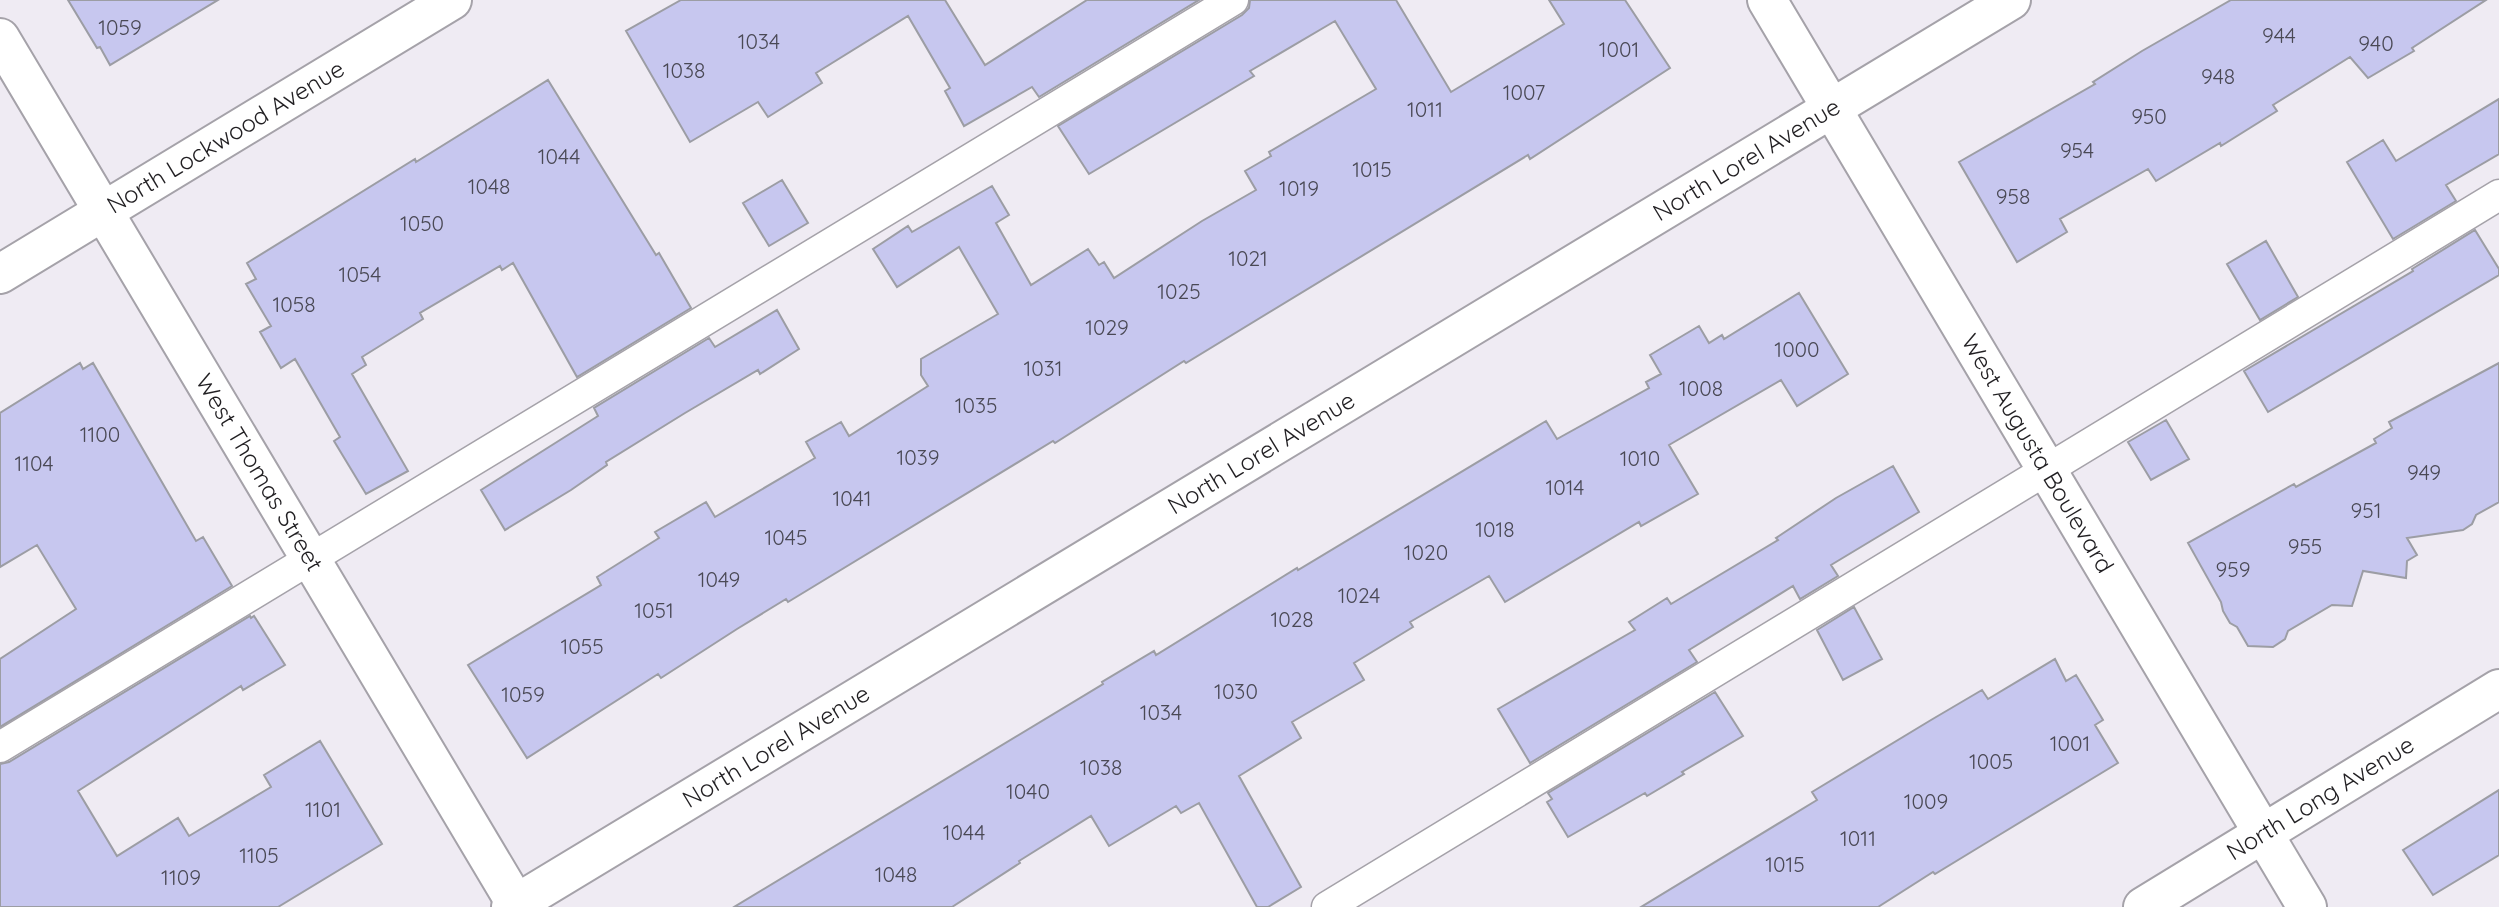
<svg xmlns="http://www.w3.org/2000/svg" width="2499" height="907" font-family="Quicksand,sans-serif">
	<rect width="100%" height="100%" fill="#efebf3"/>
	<path fill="#c7c7ef" stroke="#9c9da4" stroke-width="2" d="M 68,0 L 218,0 L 110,65 L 100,47 L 97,48 Z
		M 681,0 L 945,0 L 985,65 L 1087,0 L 1199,0 L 1039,97 L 1032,87 L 964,126 L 945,91 L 950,88 L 908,16 L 816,73 L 822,83 L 768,117 L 758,102 L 690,142 L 626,31 Z
		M 1250,0 L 1396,0 L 1451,92 L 1564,24 L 1549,0 L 1625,0 L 1670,68 L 1530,159 L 1528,155 L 1186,363 L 1184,361 L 1055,443 L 1053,441 L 788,602 L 786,599 L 737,629 L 661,678 L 658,674 L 527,758 L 468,665 L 601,585 L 597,577 L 659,538 L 655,532 L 706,502 L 715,517 L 815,458 L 806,442 L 841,422 L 849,436 L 928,386 L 921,375 L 921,359 L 998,314 L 959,247 L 897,287 L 873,249 L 908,226 L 912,232 L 992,186 L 1009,215 L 996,223 L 1031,285 L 1088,249 L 1099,265 L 1104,262 L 1114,278 L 1202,221 L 1256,190 L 1245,171 L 1271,156 L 1269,152 L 1376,89 L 1335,21 L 1250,71 L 1254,76 L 1089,174 L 1058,126 L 1242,15 L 1249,8 Z
		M 2231,0 L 2486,0 L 2412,48 L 2414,51 L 2368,78 L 2350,57 L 2273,105 L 2277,111 L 2221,146 L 2220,143 L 2156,181 L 2148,169 L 2060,219 L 2067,232 L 2017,262 L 1959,162 L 2095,84 L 2093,82 L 2142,51 Z
		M 548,80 L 656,255 L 659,253 L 691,308 L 577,377 L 513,263 L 502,270 L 500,266 L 420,313 L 423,319 L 362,357 L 366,365 L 352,374 L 408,471 L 366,494 L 334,441 L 340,437 L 295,359 L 281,368 L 260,332 L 271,326 L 246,284 L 256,279 L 247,263 L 415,159 L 416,162 Z
		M 2499,99 L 2499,154 L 2446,185 L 2456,201 L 2393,239 L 2347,162 L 2383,140 L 2396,161 Z
		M 782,180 L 808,223 L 769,246 L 743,203 Z
		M 2475,230 L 2499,269 L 2499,275 L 2268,412 L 2244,371 L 2413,271 L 2412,269 Z
		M 2266,241 L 2298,297 L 2260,320 L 2227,264 Z
		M 1799,293 L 1848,374 L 1797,406 L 1781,380 L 1669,445 L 1698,494 L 1641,526 L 1639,522 L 1505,602 L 1489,576 L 1410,622 L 1413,627 L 1354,663 L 1364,680 L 1292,722 L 1301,738 L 1239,776 L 1301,887 L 1268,907 L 1257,907 L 1199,803 L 1181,813 L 1176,806 L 1109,846 L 1091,816 L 1019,861 L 1020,863 L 952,907 L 734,907 L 1103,684 L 1102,682 L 1154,651 L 1156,655 L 1297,568 L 1298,570 L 1546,421 L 1557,439 L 1649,388 L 1646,382 L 1661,374 L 1650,355 L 1699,326 L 1709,343 L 1722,335 L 1724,339 Z
		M 777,310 L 799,349 L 760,374 L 758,370 L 685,413 L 606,462 L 607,465 L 571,490 L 505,530 L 481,490 L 598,416 L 594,408 L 709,338 L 715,347 Z
		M 80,363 L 83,369 L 93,363 L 196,541 L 203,537 L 232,586 L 0,727 L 0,659 L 76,609 L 37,545 L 0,567 L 0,413 Z
		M 2499,363 L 2499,502 L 2476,515 L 2472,524 L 2463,530 L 2407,538 L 2417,555 L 2407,561 L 2406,578 L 2363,571 L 2352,606 L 2332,605 L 2288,631 L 2285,639 L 2273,647 L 2248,646 L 2237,627 L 2230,623 L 2223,611 L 2221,602 L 2188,543 L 2294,484 L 2296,487 L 2376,443 L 2374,439 L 2392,428 L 2389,422 Z
		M 2166,420 L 2189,459 L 2151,480 L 2128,442 Z
		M 1893,466 L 1919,512 L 1831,565 L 1838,576 L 1800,599 L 1793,586 L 1689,650 L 1697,662 L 1530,763 L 1498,709 L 1635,630 L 1629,622 L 1667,598 L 1671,604 L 1778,540 L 1776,538 L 1836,498 Z
		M 1854,607 L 1882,659 L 1843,680 L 1817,630 Z
		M 250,616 L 251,618 L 254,616 L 285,665 L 243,690 L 241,686 L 78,791 L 117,856 L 178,818 L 189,836 L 271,787 L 264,775 L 320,741 L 382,844 L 278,907 L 0,907 L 0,764 L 9,762 Z
		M 2055,659 L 2066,681 L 2076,675 L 2103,720 L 2095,725 L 2118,763 L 1986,843 L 1935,874 L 1933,872 L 1878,907 L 1641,907 L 1817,800 L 1812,792 L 1931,720 L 1982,690 L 1988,699 Z
		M 1715,692 L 1743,736 L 1682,772 L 1684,774 L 1647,796 L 1645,793 L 1568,837 L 1547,802 L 1552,799 L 1548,793 Z
		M 2499,790 L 2499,855 L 2433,895 L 2403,850 Z"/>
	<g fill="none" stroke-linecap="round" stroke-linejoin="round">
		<g stroke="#a5a2a9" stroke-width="33">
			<path id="service" d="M 0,747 L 1233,0
				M 1327,907 L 2499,195"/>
		</g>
		<g stroke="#a5a2a9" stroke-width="42">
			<g id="minor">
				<path id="s1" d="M 0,38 L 518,907"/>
				<path id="s2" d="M 0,274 L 452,0"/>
				<path id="s3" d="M 511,907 L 2011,0"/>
				<path id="s4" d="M 2143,907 L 2499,689"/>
			</g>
		</g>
		<g stroke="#a5a2a9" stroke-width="42">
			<g id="tertiary">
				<path id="s5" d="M 1767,0 L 2307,907"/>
			</g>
		</g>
		<use href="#service" stroke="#fff" stroke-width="30"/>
		<use href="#minor" stroke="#fff" stroke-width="38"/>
		<use href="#tertiary" stroke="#fff" stroke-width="38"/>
	</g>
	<g text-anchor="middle" stroke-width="6" stroke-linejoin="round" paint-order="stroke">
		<g font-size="21" fill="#4a4955">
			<text x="120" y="35">1059</text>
			<text x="2279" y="43">944</text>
			<text x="759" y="49">1034</text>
			<text x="2376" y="51">940</text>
			<text x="1619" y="57">1001</text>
			<text x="684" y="78">1038</text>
			<text x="2218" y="84">948</text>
			<text x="1524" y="100">1007</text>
			<text x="1425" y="117">1011</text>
			<text x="2149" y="124">950</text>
			<text x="2077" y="158">954</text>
			<text x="559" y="164">1044</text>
			<text x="1372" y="177">1015</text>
			<text x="489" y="194">1048</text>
			<text x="1299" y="196">1019</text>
			<text x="2013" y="204">958</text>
			<text x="422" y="231">1050</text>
			<text x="1248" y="266">1021</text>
			<text x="360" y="282">1054</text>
			<text x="1179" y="299">1025</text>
			<text x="294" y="312">1058</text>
			<text x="1107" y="335">1029</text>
			<text x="1797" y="357">1000</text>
			<text x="1043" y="376">1031</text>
			<text x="1701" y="396">1008</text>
			<text x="976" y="413">1035</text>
			<text x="100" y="442">1100</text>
			<text x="918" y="465">1039</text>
			<text x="1640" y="466">1010</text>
			<text x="34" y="471">1104</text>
			<text x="2424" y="480">949</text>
			<text x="1565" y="495">1014</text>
			<text x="852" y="506">1041</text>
			<text x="2366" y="518">951</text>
			<text x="1495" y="537">1018</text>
			<text x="786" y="545">1045</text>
			<text x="2305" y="554">955</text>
			<text x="1426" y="560">1020</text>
			<text x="2233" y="577">959</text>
			<text x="719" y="587">1049</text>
			<text x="1359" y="603">1024</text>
			<text x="654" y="618">1051</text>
			<text x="1292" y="627">1028</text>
			<text x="582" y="654">1055</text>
			<text x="1236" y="699">1030</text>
			<text x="523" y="702">1059</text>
			<text x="1161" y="720">1034</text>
			<text x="2070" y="751">1001</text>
			<text x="1991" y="769">1005</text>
			<text x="1101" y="775">1038</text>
			<text x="1028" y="799">1040</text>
			<text x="1926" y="809">1009</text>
			<text x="323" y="817">1101</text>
			<text x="964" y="840">1044</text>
			<text x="1858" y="846">1011</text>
			<text x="259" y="863">1105</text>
			<text x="1785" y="872">1015</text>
			<text x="896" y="882">1048</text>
			<text x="181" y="885">1109</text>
		</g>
		<g font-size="24" fill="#211f22" stroke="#fff">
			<text dy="8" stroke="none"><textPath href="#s2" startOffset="264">North Lockwood Avenue</textPath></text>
			<text dy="8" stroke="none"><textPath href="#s3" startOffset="1444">North Lorel Avenue</textPath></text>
			<text dy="8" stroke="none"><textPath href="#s3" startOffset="877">North Lorel Avenue</textPath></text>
			<text dy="8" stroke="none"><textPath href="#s5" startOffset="528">West Augusta Boulevard</textPath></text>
			<text dy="8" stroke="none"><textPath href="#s1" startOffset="506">West Thomas Street</textPath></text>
			<text dy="8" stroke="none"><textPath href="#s3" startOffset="310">North Lorel Avenue</textPath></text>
			<text dy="8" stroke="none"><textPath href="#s4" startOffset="208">North Long Avenue</textPath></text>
		</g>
	</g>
</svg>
